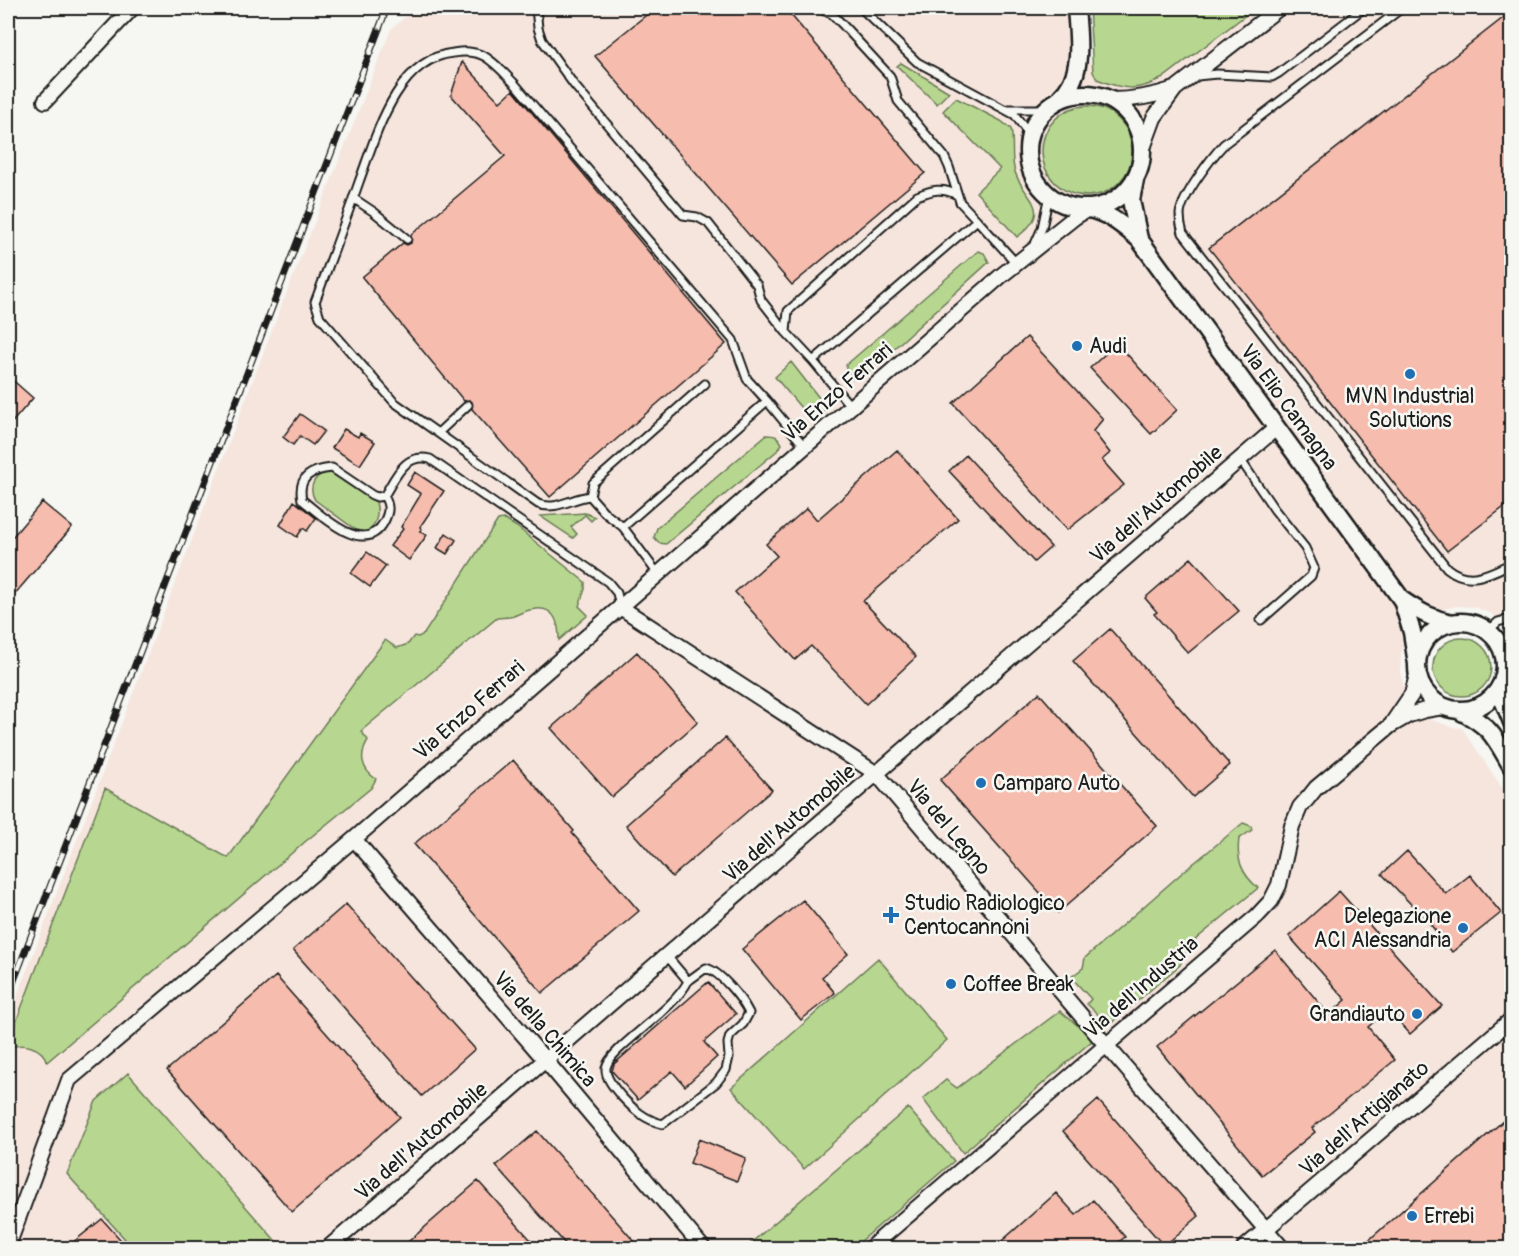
<svg xmlns="http://www.w3.org/2000/svg" width="1519" height="1256" font-family="Pangolin,sans-serif">
	<rect width="100%" height="100%" fill="#f6f6f2"/>
	<filter id="ink" filterUnits="userSpaceOnUse"><feTurbulence type="fractalNoise" baseFrequency=".0167" numOctaves="2"/><feDisplacementMap in="SourceGraphic" scale="12" xChannelSelector="R" yChannelSelector="G"/><feConvolveMatrix kernelMatrix="1 2 1 2 8 2 1 2 1" color-interpolation-filters="sRGB"/></filter>
	<g filter="url(#ink)">
		<path fill="#f6e5dd" d="M 416,8 L 1070,8 L 1072,39 L 1095,68 L 1242,8 L 1511,8 L 1511,628 L 1508,628 L 1492,614 L 1475,607 L 1456,606 L 1437,611 L 1421,621 L 1408,635 L 1401,653 L 1400,673 L 1405,691 L 1415,707 L 1432,720 L 1452,727 L 1462,728 L 1511,801 L 1511,1248 L 8,1248 L 8,1020 L 279,312 L 391,29 Z"/>
		<path fill="#b7d790" stroke="#6a7a56" stroke-width="1.5" d="M 1089,8 L 1255,8 L 1163,78 C 1138,92 1123,90 1097,79 L 1093,72 Z
			M 901,63 L 949,92 L 937,104 L 897,66 Z
			M 956,98 L 1001,121 L 1011,129 C 1014,142 1011,155 1014,168 C 1019,197 1058,207 1017,237 L 976,192 L 1000,169 L 943,111 Z
			M1042 151a45 45 0 1 1 90 0a45 45 0 1 1-90 0Z
			M 978,251 L 984,253 L 989,262 L 867,373 L 861,378 L 852,379 L 846,370 L 846,365 Z
			M 791,362 L 827,408 L 812,421 L 775,377 Z
			M 766,435 C 775,435 778,436 782,444 L 778,450 L 666,544 L 659,543 L 654,537 L 657,528 Z
			M 325,472 L 331,473 L 376,502 C 379,514 377,523 369,531 L 361,532 L 356,530 L 315,500 C 308,488 313,478 325,472 Z
			M 585,513 L 595,517 L 591,521 L 585,515 L 571,527 L 577,534 L 573,538 L 540,516 Z
			M 503,519 L 517,527 L 585,582 L 585,589 L 579,606 L 588,615 L 559,640 C 559,607 543,603 516,615 C 510,618 503,617 497,618 L 361,731 L 368,740 C 359,755 361,769 376,779 L 371,788 L 306,841 L 47,1062 C 42,1046 22,1042 8,1048 L 8,1043 L 105,788 L 228,858 L 385,640 L 397,648 L 408,644 L 414,636 L 418,637 L 424,634 L 498,520 Z
			M1433 667a29 29 0 1 1 58 0a29 29 0 1 1-58 0Z
			M 1243,823 L 1251,826 L 1252,830 L 1239,839 C 1236,860 1242,874 1258,888 L 1189,945 L 1180,965 L 1109,1025 L 1087,1004 L 1091,999 L 1071,977 L 1083,968 L 1085,958 L 1183,872 Z
			M 878,958 L 947,1040 L 804,1169 L 731,1088 Z
			M 1060,1011 L 1094,1039 L 963,1153 L 923,1099 L 946,1080 L 957,1088 Z
			M 128,1073 L 282,1248 L 133,1248 L 67,1174 L 96,1101 Z
			M 908,1108 L 954,1161 L 853,1248 L 745,1248 Z"/>
		<path fill="#f6bcad" stroke="#1c1c1c" stroke-width="1.5" d="M 655,8 L 785,8 L 925,173 L 792,285 L 595,56 Z
			M 1512,11 L 1512,501 L 1447,551 L 1209,248 Z
			M 462,62 L 500,102 L 513,90 L 726,344 L 550,497 L 472,409 L 472,402 L 469,400 L 464,401 L 362,277 L 403,243 L 407,245 L 411,243 L 411,235 L 505,156 L 451,95 Z
			M 1027,337 L 1103,419 L 1093,431 L 1110,453 L 1102,460 L 1124,485 L 1067,530 L 953,403 Z
			M 1117,343 L 1177,410 L 1151,434 L 1090,368 Z
			M 8,376 L 33,398 L 8,427 Z
			M 300,414 L 324,431 L 313,445 L 300,436 L 293,445 L 283,437 Z
			M 344,429 L 358,437 L 360,433 L 375,442 L 360,465 L 332,448 Z
			M 897,450 L 958,519 L 863,601 L 916,657 L 866,704 L 811,646 L 795,660 L 735,592 L 777,556 L 766,544 L 807,508 L 817,520 Z
			M 966,455 L 1051,547 L 1034,562 L 949,471 Z
			M 415,472 L 444,491 L 420,527 L 422,529 L 420,531 L 427,535 L 409,560 L 390,546 L 403,529 L 401,527 L 421,494 L 407,485 Z
			M 294,501 L 316,518 L 307,531 L 303,528 L 297,537 L 280,525 Z
			M 42,502 L 72,527 L 8,602 L 8,542 Z
			M 446,533 L 456,540 L 447,554 L 437,548 Z
			M 367,552 L 386,566 L 370,587 L 351,573 Z
			M 1191,558 L 1239,611 L 1188,653 L 1154,614 L 1157,612 L 1145,598 Z
			M 1110,629 L 1230,765 L 1193,797 L 1073,661 Z
			M 637,652 L 698,722 L 612,797 L 551,728 Z
			M 1039,693 L 1157,826 L 1058,913 L 940,780 Z
			M 725,738 L 772,790 L 672,877 L 626,825 Z
			M 513,760 L 574,831 L 572,833 L 639,911 L 542,993 L 414,844 Z
			M 1407,851 L 1446,894 L 1470,875 L 1501,913 L 1452,952 L 1431,925 L 1382,874 Z
			M 1339,891 L 1442,1006 L 1410,1034 L 1388,1009 L 1368,1027 L 1395,1060 L 1312,1128 L 1315,1132 L 1262,1175 L 1157,1047 L 1275,950 L 1329,1015 L 1346,1000 L 1289,936 Z
			M 803,900 L 848,954 L 822,977 L 835,993 L 801,1020 L 742,949 Z
			M 346,904 L 475,1049 L 422,1096 L 293,950 Z
			M 276,976 L 400,1117 L 292,1212 L 167,1070 Z
			M 708,982 L 736,1014 L 704,1042 L 717,1057 L 685,1086 L 672,1071 L 638,1100 L 612,1071 L 614,1064 Z
			M 1098,1100 L 1199,1216 L 1164,1246 L 1063,1131 Z
			M 1512,1113 L 1512,1248 L 1360,1248 Z
			M 537,1131 L 640,1248 L 569,1248 L 496,1166 Z
			M 699,1139 L 746,1158 L 737,1181 L 690,1163 Z
			M 478,1181 L 538,1248 L 401,1248 Z
			M 1056,1193 L 1076,1215 L 1093,1200 L 1125,1237 L 1111,1248 L 994,1248 Z
			M 102,1219 L 128,1248 L 66,1248 Z"/>
		<g fill="none" stroke-linecap="round" stroke-linejoin="round">
			<g stroke="#1c1c1c" stroke-width="11">
				<path id="service" d="M 536,8 L 538,28 L 542,40 L 574,85 L 683,215 L 697,217 L 708,223 L 757,285 L 761,300 L 786,332 L 813,361
					M 817,8 L 832,14 L 842,24 L 890,76 L 898,101 L 944,156 L 949,167 L 960,202 L 977,220
					M 861,8 L 917,62 L 1015,115 L 1025,129 L 1028,142
					M 1402,8 L 1224,144 C 1211,158 1182,196 1180,214 C 1180,220 1181,227 1183,233 L 1447,568 C 1469,586 1489,574 1512,563
					M 1197,76 L 1217,74 L 1272,77 L 1279,73 L 1364,8
					M 1008,109 L 1044,109
					M 353,198 L 374,212 L 407,239
					M 1035,244 L 1042,228 L 1049,195
					M 786,332 L 788,311 L 917,196 C 932,190 942,187 957,195
					M 851,407 L 813,361 L 977,220 L 1017,264
					M 438,433 L 468,405
					M 1240,459 L 1274,509 L 1305,548 L 1314,568 L 1311,576 L 1261,620
					M 384,496 L 377,497 L 372,495 L 332,468 C 312,470 297,476 302,500 C 322,515 364,558 384,522 C 389,512 390,506 384,496 C 396,477 404,453 430,459 L 608,582 L 617,593 L 620,607
					M 590,496 L 593,483 L 705,384
					M 623,527 L 605,513 L 590,496 C 571,498 557,511 538,504 L 394,402 L 320,317 L 315,302 C 330,262 345,222 359,182 C 376,136 396,59 453,53 C 465,51 474,51 484,56 C 496,63 505,74 515,84 L 733,340 L 747,379 L 767,401
					M 658,574 L 623,527 L 767,401 L 805,447
					M 1488,631 L 1498,622 L 1512,618
					M 667,956 L 688,981 L 706,968 C 721,972 742,999 749,1013 L 743,1024 L 730,1036 L 728,1043 L 729,1057 L 726,1070 L 716,1083 L 663,1124 C 645,1120 633,1109 621,1096 C 615,1089 605,1078 606,1068 C 609,1048 674,1011 688,981"/>
			</g>
			<g stroke="#1c1c1c" stroke-width="18">
				<path id="minor" d="M 1175,89 L 1279,8
					M 1112,100 C 1135,100 1154,96 1175,89 L 1154,118 L 1143,148
					M 45,101 L 132,8
					M 620,607 L 877,774 L 1106,1045 L 1282,1248
					M 1393,722 L 1412,694 L 1417,675
					M 354,839 L 546,1061 L 703,1248
					M 8,1246 L 69,1080 L 354,839 L 1002,275 L 1075,217 L 1088,209
					M 328,1248 L 1276,428
					M 870,1248 L 1257,916 L 1271,901 L 1279,885 L 1292,826 L 1300,807 L 1308,798 L 1316,788 L 1390,726 L 1409,715 L 1425,710 L 1443,707
					M 1244,1248 L 1512,1019"/>
			</g>
			<g stroke="#1c1c1c" stroke-width="21">
				<path id="tertiary" d="M1028 151a57 57 0 1 1 114 0a57 57 0 1 1-114 0Z
					M 1060,98 C 1085,75 1078,38 1076,8
					M 1135,180 L 1131,200 L 1139,239
					M 1088,209 C 1109,213 1123,226 1139,239 L 1402,600 L 1412,632 L 1417,664
					M 1402,600 C 1418,611 1432,619 1452,623
					M1417 666a44 44 0 1 1 88 0a44 44 0 1 1-88 0Z
					M 1503,682 L 1503,700 L 1512,722
					M 1460,711 C 1491,726 1495,738 1512,767"/>
			</g>
			<use href="#service" stroke="#f6f6f2" stroke-width="7"/>
			<use href="#minor" stroke="#f6f6f2" stroke-width="14"/>
			<use href="#tertiary" stroke="#f6f6f2" stroke-width="16"/>
			<g stroke="#1c1c1c" stroke-width="7">
				<path id="rail" d="M 8,996 L 387,8"/>
			</g>
			<use href="#rail" stroke="#f6f6f2" stroke-width="4.5" stroke-dasharray="14" stroke-linecap="butt"/>
		</g>
	</g>
	<g fill="#1f6fb2" stroke="#f6f6f2" stroke-width="2">
		<circle cx="1077" cy="346" r="6"/>
		<circle cx="1410" cy="374" r="6"/>
		<circle cx="981" cy="783" r="6"/>
		<path d="M888 906h6v6h6v6h-6v6h-6v-6h-6v-6h6z"/>
		<circle cx="1463" cy="928" r="6"/>
		<circle cx="951" cy="984" r="6"/>
		<circle cx="1417" cy="1014" r="6"/>
		<circle cx="1412" cy="1216" r="6"/>
	</g>
	<g text-anchor="middle" stroke-width="5" stroke-linejoin="round" paint-order="stroke">
		<g font-size="21" fill="#1c1c1c" stroke="#f6f6f2" text-anchor="start">
			<text x="1089" y="353">Audi</text>
			<text x="1410" y="403" text-anchor="middle">MVN Industrial<tspan x="1410" dy="24">Solutions</tspan></text>
			<text x="993" y="790">Camparo Auto</text>
			<text x="904" y="910">Studio Radiologico<tspan x="904" dy="24">Centocannoni</tspan></text>
			<text x="1451" y="923" text-anchor="end">Delegazione<tspan x="1451" dy="24">ACI Alessandria</tspan></text>
			<text x="963" y="991">Coffee Break</text>
			<text x="1405" y="1021" text-anchor="end">Grandiauto</text>
			<text x="1424" y="1223">Errebi</text>
		</g>
		<g font-size="21" fill="#1c1c1c" stroke="#f6f6f2">
			<text transform="translate(837 392) rotate(-41)" y="7">Via Enzo Ferrari</text>
			<text transform="translate(1289 407) rotate(54)" y="7">Via Elio Camagna</text>
			<text transform="translate(1156 504) rotate(-41)" y="7">Via dell'Automobile</text>
			<text transform="translate(469 710) rotate(-41)" y="7">Via Enzo Ferrari</text>
			<text transform="translate(789 823) rotate(-41)" y="7">Via dell'Automobile</text>
			<text transform="translate(949 827) rotate(50)" y="7">Via del Legno</text>
			<text transform="translate(1141 987) rotate(-41)" y="7">Via dell'Industria</text>
			<text transform="translate(545 1029) rotate(49)" y="7">Via della Chimica</text>
			<text transform="translate(1364 1118) rotate(-41)" y="7">Via dell'Artigianato</text>
			<text transform="translate(421 1141) rotate(-41)" y="7">Via dell'Automobile</text>
		</g>
	</g>
	<rect width="1519" height="1256" fill="none" stroke="#f6f6f2" stroke-width="30"/>
	<rect x="15" y="15" width="1489" height="1226" fill="none" stroke="#1c1c1c" stroke-width="2" filter="url(#ink)"/>
</svg>
